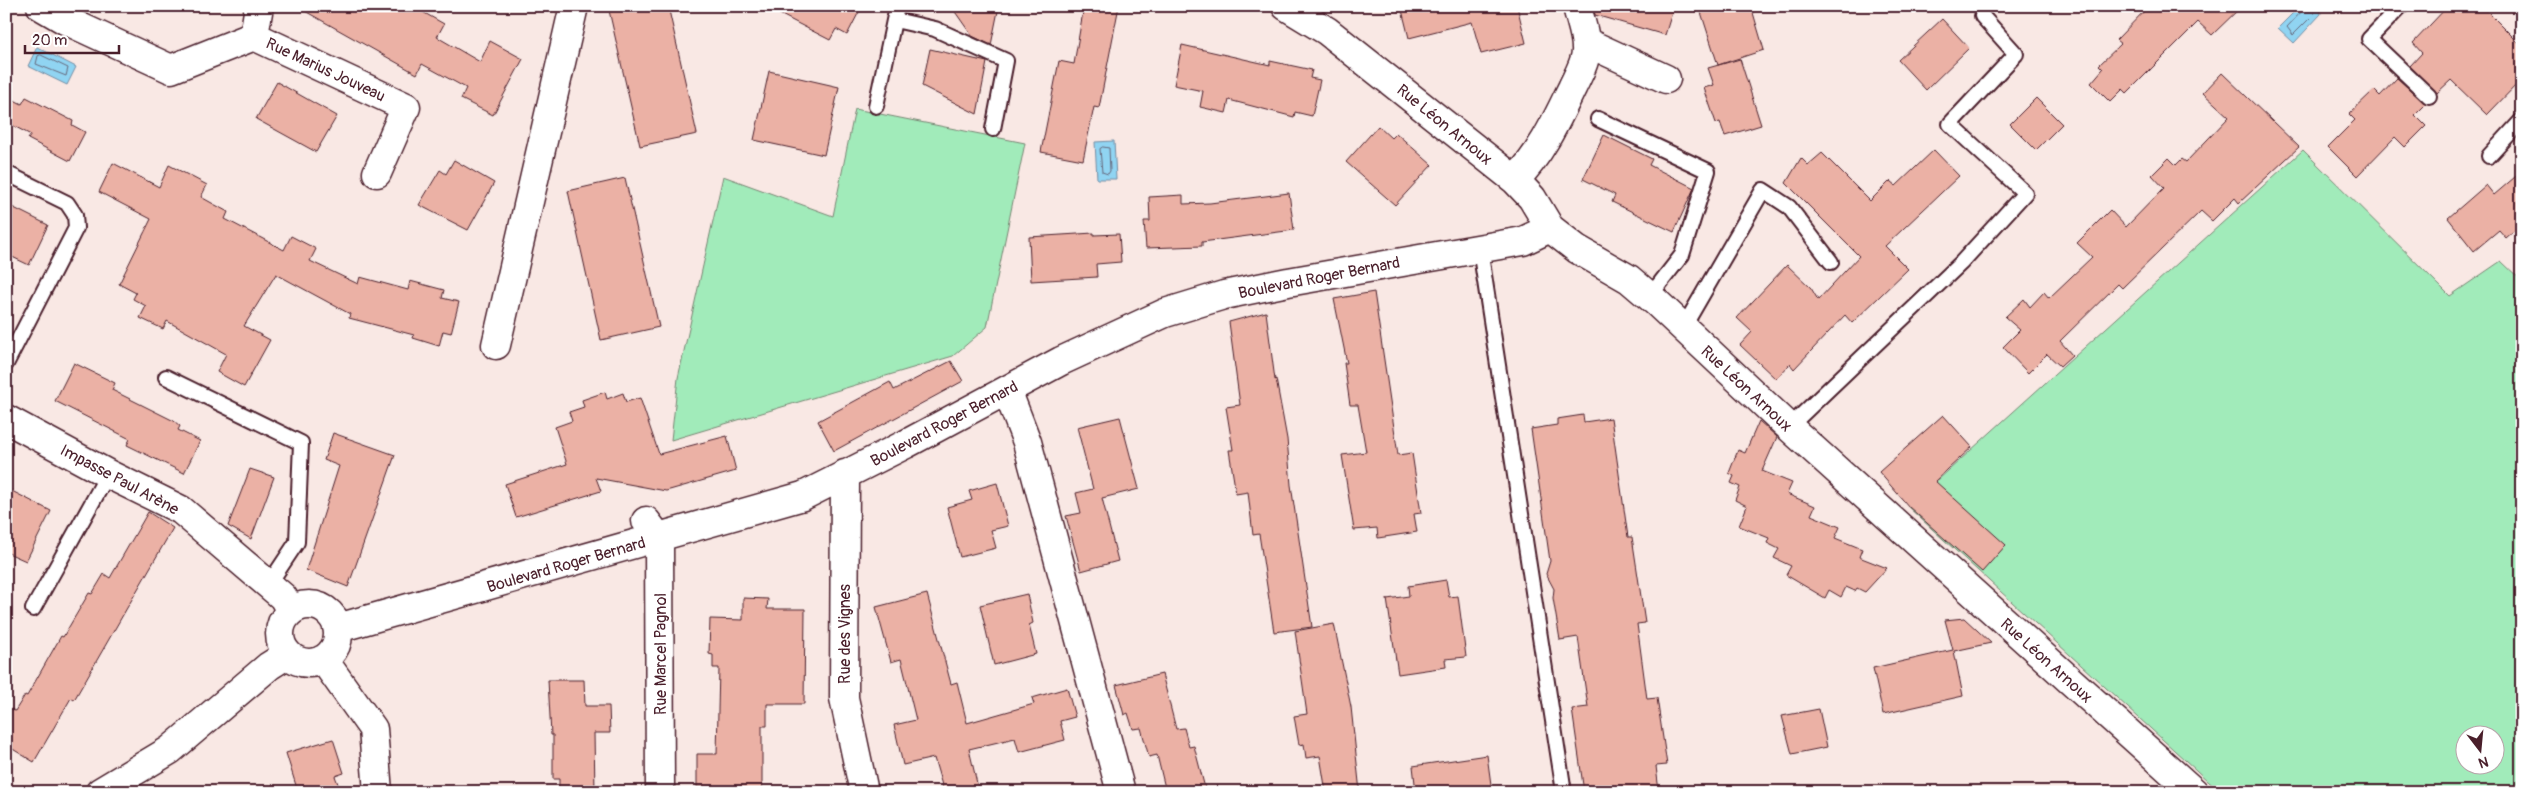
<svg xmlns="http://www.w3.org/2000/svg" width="2528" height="798" font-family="Pangolin,sans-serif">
	<rect width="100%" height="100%" fill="#f9e8e4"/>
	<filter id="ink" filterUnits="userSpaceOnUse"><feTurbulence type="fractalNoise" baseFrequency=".02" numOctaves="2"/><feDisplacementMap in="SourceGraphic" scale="10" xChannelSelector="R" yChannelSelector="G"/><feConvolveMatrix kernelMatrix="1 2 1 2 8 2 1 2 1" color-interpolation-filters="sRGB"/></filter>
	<g filter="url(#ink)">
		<path fill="#a1ebba" stroke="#768572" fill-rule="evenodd" d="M 855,109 L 1025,143 L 987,327 L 953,356 L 671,440 L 678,378 L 723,176 L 833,216 Z
			M 2303,150 L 2450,296 L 2501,261 L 2522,281 L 2522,792 L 2220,792 L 1908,507 ZM 2466,736 L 2496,736 L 2496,766 L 2466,766 Z"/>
		<path fill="#90d4f2" stroke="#748ca2" d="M 2300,6 L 2320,6 L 2321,14 L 2294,43 L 2278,28 Z
			M 37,47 L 76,67 L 67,85 L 28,66 Z
			M 1114,141 L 1116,179 L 1097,179 L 1095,142 Z"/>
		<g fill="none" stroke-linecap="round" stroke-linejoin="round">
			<path stroke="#66677b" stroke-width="1" d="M 2303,6 L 2302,11 L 2287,27 L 2293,35 L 2314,14 L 2315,6
				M 41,55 L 68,68 L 66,76 L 36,64 L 38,56 Z
				M 1103,147 L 1109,148 L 1110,171 L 1108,174 L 1102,172 L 1100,149 Z"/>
		</g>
		<path fill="#ebb1a5" stroke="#4a1f2b" d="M 296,6 L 412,6 L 444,24 L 437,37 L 480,62 L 490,41 L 523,59 L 493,115 L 461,99 L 466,88 L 422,64 L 417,74 Z
			M 608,6 L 668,6 L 697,134 L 640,146 Z
			M 764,6 L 862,6 L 847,35 L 836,29 L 830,40 Z
			M 951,6 L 999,6 L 991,45 L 972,36 Z
			M 1084,6 L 1119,6 L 1099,108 L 1094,107 L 1083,160 L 1041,152 L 1059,61 L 1074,64 Z
			M 1401,6 L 1517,6 L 1526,43 L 1481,54 L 1472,22 L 1409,38 Z
			M 1593,6 L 1674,6 L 1665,35 L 1595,15 Z
			M 1699,6 L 1751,6 L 1764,50 L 1718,65 Z
			M 2149,6 L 2242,6 L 2212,35 L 2198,22 L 2127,93 L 2123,89 L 2110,102 L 2091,83 L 2103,69 L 2099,65 L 2121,44 L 2116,40 Z
			M 2448,6 L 2482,6 L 2522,46 L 2522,79 L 2487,115 L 2451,80 L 2437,93 L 2410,66 L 2422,53 L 2413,43 Z
			M 1942,19 L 1969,48 L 1926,90 L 1898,60 Z
			M 1182,45 L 1270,65 L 1270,61 L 1312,70 L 1310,78 L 1320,80 L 1312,116 L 1295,112 L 1294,117 L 1229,100 L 1226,113 L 1200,107 L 1203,91 L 1174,85 Z
			M 930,49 L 987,62 L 977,114 L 922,86 Z
			M 1740,59 L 1761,125 L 1725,136 L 1720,122 L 1716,123 L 1704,88 L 1714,85 L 1708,68 Z
			M 769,71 L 839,87 L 824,155 L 754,140 Z
			M 2222,73 L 2299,147 L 2239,203 L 2235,198 L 2212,221 L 2201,211 L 2122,288 L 2118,284 L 2060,341 L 2072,355 L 2060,366 L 2047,354 L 2028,373 L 2003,347 L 2020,330 L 2005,317 L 2024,299 L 2030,307 L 2044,292 L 2049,298 L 2092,257 L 2077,243 L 2110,210 L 2126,227 L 2164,188 L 2152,175 L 2169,158 L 2176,165 L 2182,159 L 2186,162 L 2229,117 L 2203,93 Z
			M 2397,78 L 2426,104 L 2415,115 L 2426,126 L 2405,147 L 2395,137 L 2357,176 L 2328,147 L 2355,120 L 2349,114 L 2374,90 L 2380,96 Z
			M 277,82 L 337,116 L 316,152 L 256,119 Z
			M 6,96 L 22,104 L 26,97 L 73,121 L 72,125 L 85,132 L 70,161 L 28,139 L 31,135 L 6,122 Z
			M 2036,98 L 2062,124 L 2036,150 L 2010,124 Z
			M 1378,126 L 1391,138 L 1396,133 L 1432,165 L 1395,205 L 1346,162 Z
			M 1604,135 L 1652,159 L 1649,165 L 1694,188 L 1674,232 L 1612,202 L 1615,195 L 1583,179 Z
			M 1934,150 L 1959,176 L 1885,246 L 1908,269 L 1852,323 L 1845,315 L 1794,369 L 1790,364 L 1776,379 L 1740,345 L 1752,332 L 1737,318 L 1787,265 L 1811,288 L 1818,300 L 1859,256 L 1786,183 L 1801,158 L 1808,165 L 1822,153 L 1870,201 L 1890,181 L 1896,186 Z
			M 454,160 L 494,183 L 468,230 L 419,205 L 440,170 L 446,174 Z
			M 113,163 L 159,187 L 169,165 L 207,185 L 201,197 L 228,212 L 225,219 L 284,250 L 291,236 L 316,249 L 310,261 L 358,284 L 360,277 L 408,290 L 410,281 L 444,290 L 442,298 L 459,302 L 451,333 L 443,331 L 439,346 L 413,338 L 414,335 L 349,318 L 350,314 L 276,274 L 244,326 L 270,340 L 244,387 L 217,372 L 226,354 L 167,321 L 163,329 L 140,318 L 146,306 L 133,299 L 136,293 L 119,284 L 151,219 L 99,192 Z
			M 2522,171 L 2522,224 L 2506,238 L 2499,230 L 2474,251 L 2448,218 L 2486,185 L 2494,195 Z
			M 625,178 L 659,327 L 601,340 L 568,191 Z
			M 1289,193 L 1294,230 L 1202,242 L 1202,246 L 1146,248 L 1144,221 L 1150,221 L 1149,197 L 1183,195 L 1183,204 L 1210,203 Z
			M 6,204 L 48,225 L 29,265 L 6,254 Z
			M 1094,233 L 1094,235 L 1119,234 L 1121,262 L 1096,264 L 1097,277 L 1031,281 L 1029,237 Z
			M 1374,292 L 1398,455 L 1412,453 L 1421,513 L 1414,514 L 1417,532 L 1378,538 L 1377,528 L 1354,530 L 1342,455 L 1366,452 L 1358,405 L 1350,405 L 1344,363 L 1347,363 L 1334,299 Z
			M 1266,312 L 1275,380 L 1276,379 L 1287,439 L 1291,485 L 1312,627 L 1274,632 L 1259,534 L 1253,535 L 1248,492 L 1236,494 L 1229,450 L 1233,450 L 1226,407 L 1240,405 L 1229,322 Z
			M 951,361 L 963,381 L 834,451 L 818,421 L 890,382 L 894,390 Z
			M 74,363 L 115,383 L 112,390 L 174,421 L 180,426 L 178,430 L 200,441 L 184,473 L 127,445 L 130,439 L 55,401 Z
			M 605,392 L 607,399 L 623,393 L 626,402 L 640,398 L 659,454 L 727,436 L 736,471 L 666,491 L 596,478 L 601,491 L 516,517 L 505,484 L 567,464 L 555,427 L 572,421 L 569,412 L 584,407 L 582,400 Z
			M 1583,415 L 1584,422 L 1611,418 L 1628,537 L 1632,537 L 1645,623 L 1637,624 L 1647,699 L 1657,698 L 1667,765 L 1656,766 L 1659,792 L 1584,792 L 1572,709 L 1588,707 L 1578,637 L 1560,640 L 1553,598 L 1554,589 L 1546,574 L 1550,561 L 1531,429 L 1557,425 L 1557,419 Z
			M 1943,415 L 1972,447 L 1935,481 L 2006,545 L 1982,572 L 1909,507 L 1879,472 Z
			M 1120,417 L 1139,489 L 1102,498 L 1118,561 L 1081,571 L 1066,516 L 1081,513 L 1076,493 L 1093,489 L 1077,427 Z
			M 1759,421 L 1777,437 L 1762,471 L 1792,483 L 1787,494 L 1815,506 L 1811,515 L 1840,527 L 1835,538 L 1862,549 L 1859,557 L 1887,568 L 1865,592 L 1857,588 L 1855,591 L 1846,587 L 1841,597 L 1829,590 L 1825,598 L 1786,575 L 1791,566 L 1774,558 L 1779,549 L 1767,543 L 1769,538 L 1739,526 L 1747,506 L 1735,500 L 1740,487 L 1731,483 L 1734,476 L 1729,473 L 1738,450 L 1745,453 Z
			M 333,433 L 395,455 L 348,587 L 306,570 L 339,466 L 324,460 Z
			M 250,469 L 274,477 L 251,539 L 228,526 Z
			M 997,483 L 1008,526 L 991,530 L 996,548 L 960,557 L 947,507 L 972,500 L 969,491 Z
			M 6,488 L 51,511 L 26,561 L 6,552 Z
			M 148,512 L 173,528 L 74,700 L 71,698 L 34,762 L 6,745 L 6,707 L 15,711 L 25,695 L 27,696 L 61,636 L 63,637 L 89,593 L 92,594 L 104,574 L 110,578 Z
			M 1446,580 L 1449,597 L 1458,596 L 1466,657 L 1445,659 L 1446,667 L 1398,674 L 1387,599 L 1409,596 L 1408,586 Z
			M 927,594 L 951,684 L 957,682 L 967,723 L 1034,704 L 1032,698 L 1067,688 L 1075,717 L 1060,721 L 1065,740 L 1019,752 L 1015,738 L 969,749 L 979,792 L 944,792 L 934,758 L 903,765 L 894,725 L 916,720 L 901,659 L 891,662 L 876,607 Z
			M 1027,594 L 1033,623 L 1029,625 L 1036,654 L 994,665 L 980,605 Z
			M 743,598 L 768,599 L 767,609 L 805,609 L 804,704 L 767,704 L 767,726 L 762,726 L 762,792 L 723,792 L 723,787 L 697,787 L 697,754 L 717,754 L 719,668 L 713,668 L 713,655 L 709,654 L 710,619 L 743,620 Z
			M 1964,618 L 1991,643 L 1954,651 L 1963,696 L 1883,714 L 1873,668 L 1953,650 L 1945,620 Z
			M 1334,624 L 1351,707 L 1360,792 L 1326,792 L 1320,756 L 1306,758 L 1304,744 L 1299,745 L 1294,716 L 1307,714 L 1295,631 Z
			M 1162,674 L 1176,729 L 1184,728 L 1189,747 L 1194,746 L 1206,792 L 1166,792 L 1157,755 L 1149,757 L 1141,728 L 1133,729 L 1128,713 L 1124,715 L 1116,685 Z
			M 548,680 L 584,680 L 585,706 L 609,706 L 610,733 L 594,733 L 595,792 L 559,792 L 559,779 L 553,779 L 553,735 L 551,735 Z
			M 1819,709 L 1827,747 L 1792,754 L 1782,716 Z
			M 333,739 L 344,773 L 335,776 L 341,792 L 298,792 L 286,753 Z
			M 1487,755 L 1492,792 L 1416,792 L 1413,766 Z"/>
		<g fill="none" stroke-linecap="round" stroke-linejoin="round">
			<g stroke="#4a1f2b" stroke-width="18">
				<path id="lane" d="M 2401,6 L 2369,39 L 2429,96
					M 895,20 L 935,29 L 1006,61 L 993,129
					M 876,106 L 897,6
					M 1598,119 L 1708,171 L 1682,255 L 1650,296
					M 2489,156 L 2522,120
					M 6,173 L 67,203 L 75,215 L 76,228 L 6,364
					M 1480,249 L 1564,792
					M 1683,328 L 1763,190 L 1789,207 L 1831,262
					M 166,377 L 301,443 L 297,542 L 269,584
					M 1789,427 L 1961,263 L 2025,193 L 1950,124 L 2016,54 L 1982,16
					M 33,609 L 108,474"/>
			</g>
			<g stroke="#4a1f2b" stroke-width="31">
				<path id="street" d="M 41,6 L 65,20 L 171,69 L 254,36 L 406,107 L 377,173
					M 1286,6 L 1327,31 L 1515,180 L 1532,198 L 1550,228 L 1577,249 L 1629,279 L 1656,302 L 1789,427 L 2194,792
					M 254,36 L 259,6
					M 1586,42 L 1666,79
					M 1515,180 C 1541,154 1556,121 1572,88 C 1577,77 1585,64 1586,52 C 1587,37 1580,21 1577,6
					M 496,345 L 574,6
					M 1007,390 L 1027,442 L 1121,792
					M 6,419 L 108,474 L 181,510 L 283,597 L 291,611
					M 845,474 L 844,698 L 864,792
					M 646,521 L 659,538 L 660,792
					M280 634a29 29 0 1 1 58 0a29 29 0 1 1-58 0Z
					M 338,628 L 803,496 L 906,444 L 1061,361 L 1165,313 L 1224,295 L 1288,282 L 1523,241 L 1550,228
					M 323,659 L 373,729 L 378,792
					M 100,792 L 170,750 L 269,666 L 288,654"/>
			</g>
			<use href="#lane" stroke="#fff" stroke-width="14"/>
			<use href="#street" stroke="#fff" stroke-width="28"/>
		</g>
	</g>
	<g text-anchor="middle" stroke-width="4.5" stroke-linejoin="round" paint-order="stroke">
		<g font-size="16" fill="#4a1f2b" stroke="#fff">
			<text transform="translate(326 69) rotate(25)" y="6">Rue Marius Jouveau</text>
			<text transform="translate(1445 124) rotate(39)" y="6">Rue Léon Arnoux</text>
			<text transform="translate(1319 277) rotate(-11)" y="6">Boulevard Roger Bernard</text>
			<text transform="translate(1747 388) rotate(43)" y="6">Rue Léon Arnoux</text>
			<text transform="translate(944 423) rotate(-28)" y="6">Boulevard Roger Bernard</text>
			<text transform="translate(120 479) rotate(28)" y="6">Impasse Paul Arène</text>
			<text transform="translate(566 564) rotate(-16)" y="6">Boulevard Roger Bernard</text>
			<text transform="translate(844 634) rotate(-90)" y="6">Rue des Vignes</text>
			<text transform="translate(660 654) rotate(-90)" y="6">Rue Marcel Pagnol</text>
			<text transform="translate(2047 660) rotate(42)" y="6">Rue Léon Arnoux</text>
		</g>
	</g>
	<rect width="2528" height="798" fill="none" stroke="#fff" stroke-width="25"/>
	<rect x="12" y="12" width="2503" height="773" fill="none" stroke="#4a1f2b" stroke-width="2" filter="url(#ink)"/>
	<g transform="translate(2480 750) rotate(164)"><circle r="24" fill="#ffffff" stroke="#b7a5aa"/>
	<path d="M0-4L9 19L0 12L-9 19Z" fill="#4a1f2b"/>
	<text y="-8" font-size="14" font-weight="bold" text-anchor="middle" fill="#4a1f2b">N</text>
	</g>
	<path d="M25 45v8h94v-8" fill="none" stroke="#4a1f2b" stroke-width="2.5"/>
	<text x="32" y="45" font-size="15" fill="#4a1f2b" stroke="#ffffff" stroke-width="4" paint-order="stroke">20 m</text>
</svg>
